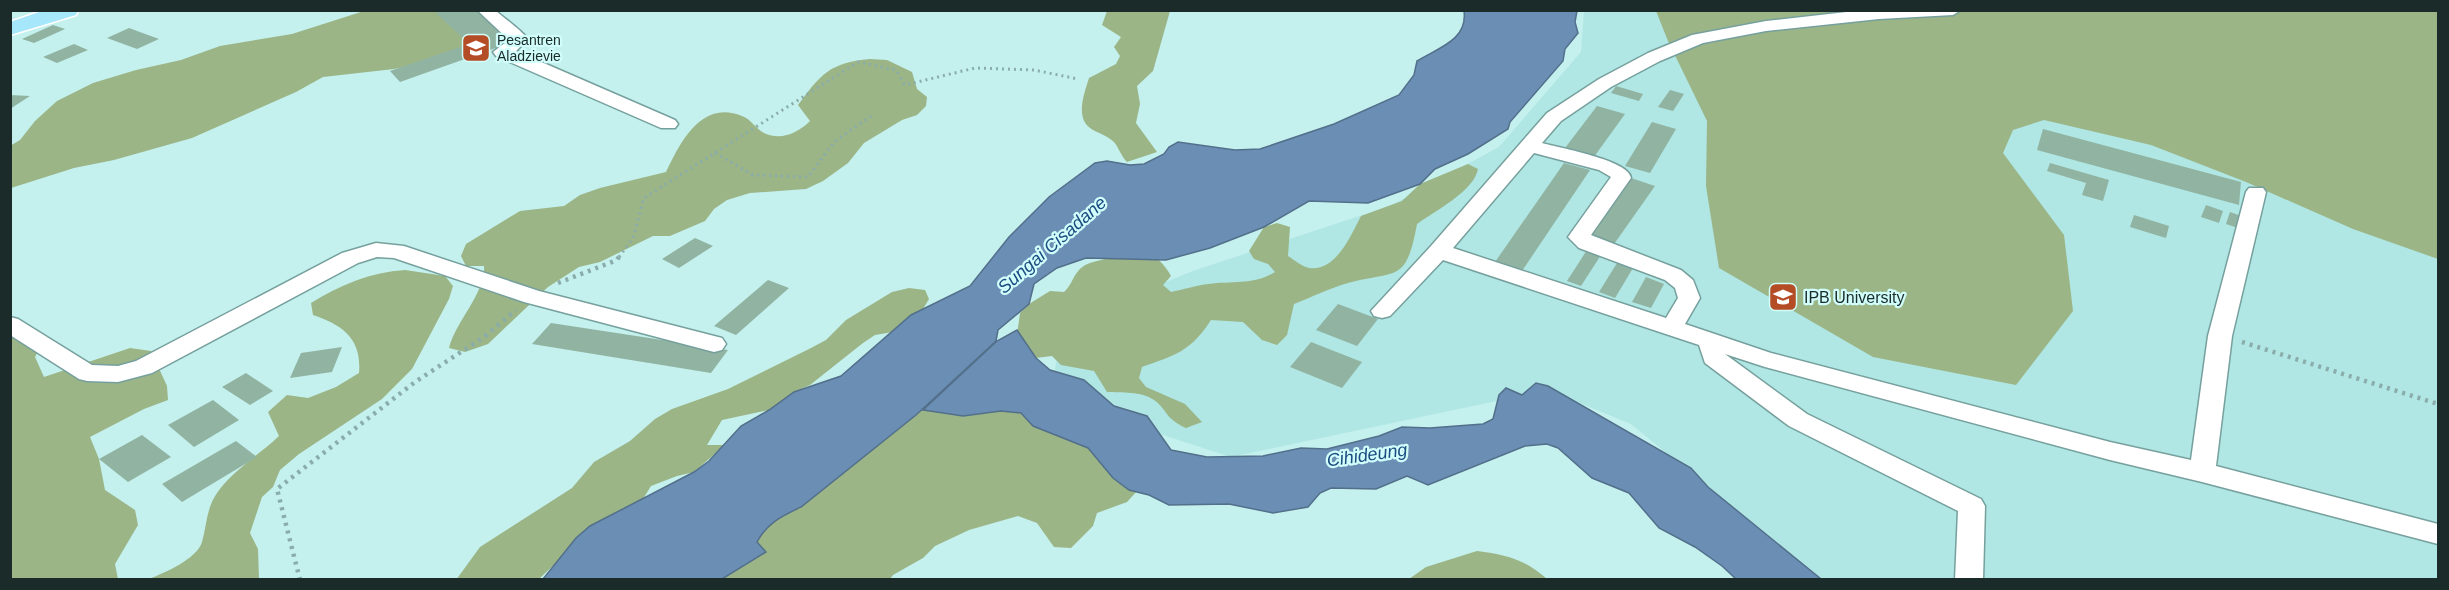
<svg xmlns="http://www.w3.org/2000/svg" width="2449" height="590" font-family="Helvetica,sans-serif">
	<rect width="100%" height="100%" fill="#c4f0ee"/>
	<path fill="#b0e6e3" d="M 1584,11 L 2438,11 L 2438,579 L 1789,579 L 1766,535 L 1631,424 L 1548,390 L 1231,457 L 1129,424 L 1055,371 L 1062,324 L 1193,271 L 1390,206 L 1499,147 L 1581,52 Z"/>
	<path fill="#9bb586" d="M 364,11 L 487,11 L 491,19 L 465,50 L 431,61 L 394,69 L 323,77 L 296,92 L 192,138 L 114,160 L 74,168 L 11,188 L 10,146 L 20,140 L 35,121 L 57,101 L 93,83 L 136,70 L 181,60 L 220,46 L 292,34 Z
		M 1107,11 L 1170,11 L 1153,71 L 1137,86 L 1140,104 L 1136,123 L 1157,152 L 1127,162 C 1121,156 1119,148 1114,142 C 1109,137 1099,133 1093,130 C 1074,120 1084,94 1089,78 L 1116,64 L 1120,56 L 1114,47 L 1121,37 L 1102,25 Z
		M 1656,11 L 2438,11 L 2438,259 L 2353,229 L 2246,182 L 2151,145 L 2044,120 L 2013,130 L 2003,153 L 2064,235 L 2073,311 L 2016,385 L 1873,357 L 1719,268 L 1706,186 L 1707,121 L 1668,41 Z
		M 870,59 L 887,60 L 912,72 L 917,89 L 927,97 L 926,106 L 917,115 L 902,120 L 864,143 L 848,163 L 823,181 L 806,189 L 750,193 L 727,200 L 714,209 L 705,221 L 670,236 L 653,236 L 600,262 L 579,267 L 548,287 L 488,344 L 465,352 L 449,348 C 456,321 486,292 484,266 L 466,266 L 461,256 L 466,244 L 520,211 L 564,206 L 580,195 L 600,188 L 666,172 C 680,143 701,99 742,116 C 751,119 756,129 764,133 C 781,141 798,133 810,121 L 798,105 C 821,74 829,63 870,59 Z
		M 1468,164 L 1478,169 C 1474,191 1435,211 1417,224 C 1406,284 1397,270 1348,283 C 1330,288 1312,297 1294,304 L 1287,335 L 1277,345 L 1262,340 L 1243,322 L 1211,320 C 1191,351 1176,355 1142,367 L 1139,378 L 1146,387 L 1185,404 L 1202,422 L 1186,428 C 1164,418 1168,410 1154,400 C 1141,391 1122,393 1107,392 L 1094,371 L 1061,365 L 1052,356 L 1036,358 L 1016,343 L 1020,313 L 1029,304 L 1050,291 L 1064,292 C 1072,285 1073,275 1081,268 C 1092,258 1112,262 1126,250 C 1149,252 1159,255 1171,276 L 1163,285 L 1171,292 C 1183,290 1196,285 1209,284 C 1232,281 1255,285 1275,272 L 1268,264 L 1254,259 L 1249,251 L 1264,227 L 1277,223 L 1290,227 L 1288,256 C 1294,260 1303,267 1309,268 C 1336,272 1351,235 1361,216 L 1402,201 L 1420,184 Z
		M 405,270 L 445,276 L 453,286 L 449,299 L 412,369 L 382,399 L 299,454 L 280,470 L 273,487 L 262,497 L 250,533 L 258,549 L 259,579 L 149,579 C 164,573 197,559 202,542 C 207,525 206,509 217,493 C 232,471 259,455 279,436 L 268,412 L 287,395 L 308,398 L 336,387 L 359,373 C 362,339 343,325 313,315 L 311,303 C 340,285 371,272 405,270 Z
		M 909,288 L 925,290 L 929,299 L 923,309 L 893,332 L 875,335 L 863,343 L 810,385 L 794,392 L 769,410 L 722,420 L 707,445 L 725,445 L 694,472 L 677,476 L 651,486 L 643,499 L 619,524 L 580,540 L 539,579 L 456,580 L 480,547 L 572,488 L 594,462 L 630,441 L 655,419 L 672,409 L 728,389 L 811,348 L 826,340 L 846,320 L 892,292 Z
		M 28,335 L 42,343 L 35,357 L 44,377 L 130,348 L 151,351 L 167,386 L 168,400 L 144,409 L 90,437 L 99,459 L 105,490 L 135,510 L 138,525 L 115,564 L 118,579 L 11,579 L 10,337 Z
		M 1003,402 L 1084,441 L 1137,491 L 1127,502 L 1097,513 L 1093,526 L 1071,548 L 1054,547 L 1037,523 L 1018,516 L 969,530 L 935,546 L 923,558 L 893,575 L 890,579 L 708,580 L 757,542 L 765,528 L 897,419 L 933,405 Z
		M 1477,551 C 1507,555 1524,559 1547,579 L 1409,579 L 1426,567 Z"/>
	<path fill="#6b8eb5" stroke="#53708b" stroke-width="1.5" d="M 1464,11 L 1577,11 L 1575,22 L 1578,33 L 1565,49 L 1563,61 L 1510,122 L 1508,129 L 1468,154 L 1435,169 L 1420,184 L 1368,203 L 1309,201 L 1264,227 L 1210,248 L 1166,260 L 1086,258 L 1057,268 L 1034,284 L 1029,304 L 998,330 L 996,341 L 916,415 L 801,507 C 782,516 767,523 757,542 L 766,552 L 722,579 L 543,579 L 576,538 L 590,526 L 694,472 L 709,461 L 741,426 L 769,410 L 794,392 L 841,376 L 911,315 L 970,286 L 1009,237 L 1049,197 L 1095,163 L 1107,161 L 1130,165 L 1144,164 L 1164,154 L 1169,147 L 1178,142 L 1235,150 L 1260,149 L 1334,124 L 1399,95 L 1414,75 L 1417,61 C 1438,48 1468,40 1464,11 Z
		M 1017,330 L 1036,358 L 1050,370 L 1084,380 L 1114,406 L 1147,416 L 1171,450 L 1207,457 L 1263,456 L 1301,448 L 1327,449 L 1379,436 L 1402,427 L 1430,428 L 1483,424 L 1493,419 L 1499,395 L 1506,388 L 1522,395 L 1536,383 L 1548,386 L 1691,468 L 1708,487 L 1821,579 L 1736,579 L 1722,566 L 1695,547 L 1659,528 L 1629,493 L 1592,478 L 1558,448 L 1547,444 L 1525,446 L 1428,485 L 1407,476 L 1376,489 L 1331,488 L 1320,493 L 1308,507 L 1273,513 L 1229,504 L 1169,505 L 1149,495 L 1129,490 L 1113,478 L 1088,448 L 1033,426 L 1021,413 L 1001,411 L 963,416 L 923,410 L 997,341 Z"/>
	<path fill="#91b3a1" d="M 445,10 L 476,10 L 513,42 L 400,82 L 390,71 L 469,44 L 436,13 Z
		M 53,25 L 65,29 L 34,43 L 22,39 Z
		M 129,28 L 159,39 L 137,49 L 107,38 Z
		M 74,44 L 88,50 L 57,63 L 43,57 Z
		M 1616,86 L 1643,94 L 1639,101 L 1611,93 Z
		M 1670,90 L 1684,94 L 1673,111 L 1658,107 Z
		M 10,95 L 30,96 L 10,109 Z
		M 1597,106 L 1625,114 L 1591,161 L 1562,152 Z
		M 1652,122 L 1676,129 L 1650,173 L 1625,166 Z
		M 2043,129 L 2241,182 L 2239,205 L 2037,150 Z
		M 1564,163 L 1590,170 L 1522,271 L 1495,262 Z
		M 2050,163 L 2109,180 L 2103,201 L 2082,195 L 2086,183 L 2047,171 Z
		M 1628,177 L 1655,186 L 1612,247 L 1585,238 Z
		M 2206,205 L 2223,211 L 2219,223 L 2201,217 Z
		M 2230,212 L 2244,217 L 2241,229 L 2226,224 Z
		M 2134,215 L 2169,226 L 2166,238 L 2130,227 Z
		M 695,238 L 713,246 L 679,268 L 662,259 Z
		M 1587,250 L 1601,255 L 1581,286 L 1567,281 Z
		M 1617,263 L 1633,268 L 1615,298 L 1599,292 Z
		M 1646,277 L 1664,284 L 1651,308 L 1632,302 Z
		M 768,280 L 789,288 L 736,335 L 714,326 Z
		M 1338,304 L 1378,319 L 1357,346 L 1316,330 Z
		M 551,323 L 728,350 L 711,373 L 532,344 Z
		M 1311,342 L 1362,362 L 1342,388 L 1290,367 Z
		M 342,347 L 332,372 L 290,378 L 301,353 Z
		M 246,373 L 273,391 L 250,405 L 222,387 Z
		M 213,400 L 239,420 L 194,447 L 168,425 Z
		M 142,435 L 171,457 L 128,482 L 99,459 Z
		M 236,441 L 257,457 L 182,502 L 162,484 Z"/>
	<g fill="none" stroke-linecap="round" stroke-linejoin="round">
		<g stroke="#76a09d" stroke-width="3">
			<path id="minor" d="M 477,10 L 495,10 C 505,19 521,30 528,39 L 516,51 L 675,120 L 678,124 L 675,128 L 661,128 L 496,56 L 493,52 L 509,40 Z
				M 1864,10 L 1961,10 L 1953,15 L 1879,19 L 1766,31 L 1703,43 L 1660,61 L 1611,87 L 1561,121 L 1542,143 C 1559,148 1629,160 1631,178 L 1591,235 L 1681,270 L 1693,280 L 1700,298 L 1685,324 L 1771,353 L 2110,442 L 2191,460 L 2208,336 L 2246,192 L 2249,188 L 2263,188 L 2266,192 L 2232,336 L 2216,466 L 2438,524 L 2438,544 L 2202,482 L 2110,460 L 1765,367 L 1725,354 L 1807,414 L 1981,499 L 1985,506 L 1983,580 L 1955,580 L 1958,511 L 1789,426 L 1705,363 L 1699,345 L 1443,260 L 1390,316 L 1382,318 L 1374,316 L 1371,311 L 1431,246 L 1547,113 L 1599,79 L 1648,53 L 1692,35 L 1766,21 ZM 1534,153 L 1599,170 L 1611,177 L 1568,237 L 1579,248 L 1665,280 L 1675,288 L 1678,298 L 1666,318 L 1453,248 Z
				M 376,243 L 404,246 L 539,291 L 722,338 L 726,344 L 722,350 L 714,352 L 524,302 L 394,258 L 377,257 L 358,263 L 152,373 L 118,382 L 87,381 L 79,379 L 10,335 L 10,317 L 18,319 L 92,365 L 118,366 L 136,361 L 342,253 Z"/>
		</g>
		<g stroke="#fff" stroke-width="3">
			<path id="major" d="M 45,10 L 78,10 L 76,15 L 10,35 L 10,22 Z"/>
		</g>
		<path stroke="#8aadab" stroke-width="3" stroke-dasharray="2 4" stroke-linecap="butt" d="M 715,153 L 753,175 L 808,177 L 834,142 L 871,116
			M 619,257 L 633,238 L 644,198 L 858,62 L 896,70 L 905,85 L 975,68 L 1034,70 L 1078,79"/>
		<path stroke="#8aadab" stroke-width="4.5" stroke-dasharray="3 5" stroke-linecap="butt" d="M 558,283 L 617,260 L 620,255
			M 2242,342 L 2438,404
			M 300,580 L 277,489 L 415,382 L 484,337 L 516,310"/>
		<use href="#minor" fill="#fff" fill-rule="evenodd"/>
		<use href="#major" fill="#a7e7fc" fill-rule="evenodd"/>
	</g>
	<defs>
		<g id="school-square" transform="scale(1.5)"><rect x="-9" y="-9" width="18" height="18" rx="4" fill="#b44d25" stroke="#d1fefb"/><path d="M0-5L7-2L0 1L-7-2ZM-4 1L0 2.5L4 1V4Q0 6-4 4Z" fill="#fff"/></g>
		<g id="university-square" transform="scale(1.5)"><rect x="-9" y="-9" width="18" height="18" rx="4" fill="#b44d25" stroke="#d1fefb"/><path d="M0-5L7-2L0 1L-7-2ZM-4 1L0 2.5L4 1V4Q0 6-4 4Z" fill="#fff"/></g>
	</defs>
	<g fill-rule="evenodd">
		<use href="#school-square" x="476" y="48"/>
		<use href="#university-square" x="1783" y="297"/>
	</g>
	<g text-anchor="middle" stroke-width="4.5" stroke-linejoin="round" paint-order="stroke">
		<g font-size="14" fill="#1a2b2a" stroke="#d1fefb" text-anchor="start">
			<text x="497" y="45">Pesantren<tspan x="497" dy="16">Aladzievie</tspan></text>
		</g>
		<g font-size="16" fill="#1a2b2a" stroke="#d1fefb" text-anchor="start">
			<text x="1804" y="303">IPB University</text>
		</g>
		<g font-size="18" font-style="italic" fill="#1b4c80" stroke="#d1fefb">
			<text transform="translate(1052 245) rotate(-41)" y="6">Sungai Cisadane</text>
			<text transform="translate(1367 455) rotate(-8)" y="6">Cihideung</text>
		</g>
	</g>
	<rect width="2449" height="590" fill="none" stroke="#1a2b2a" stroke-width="24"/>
</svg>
